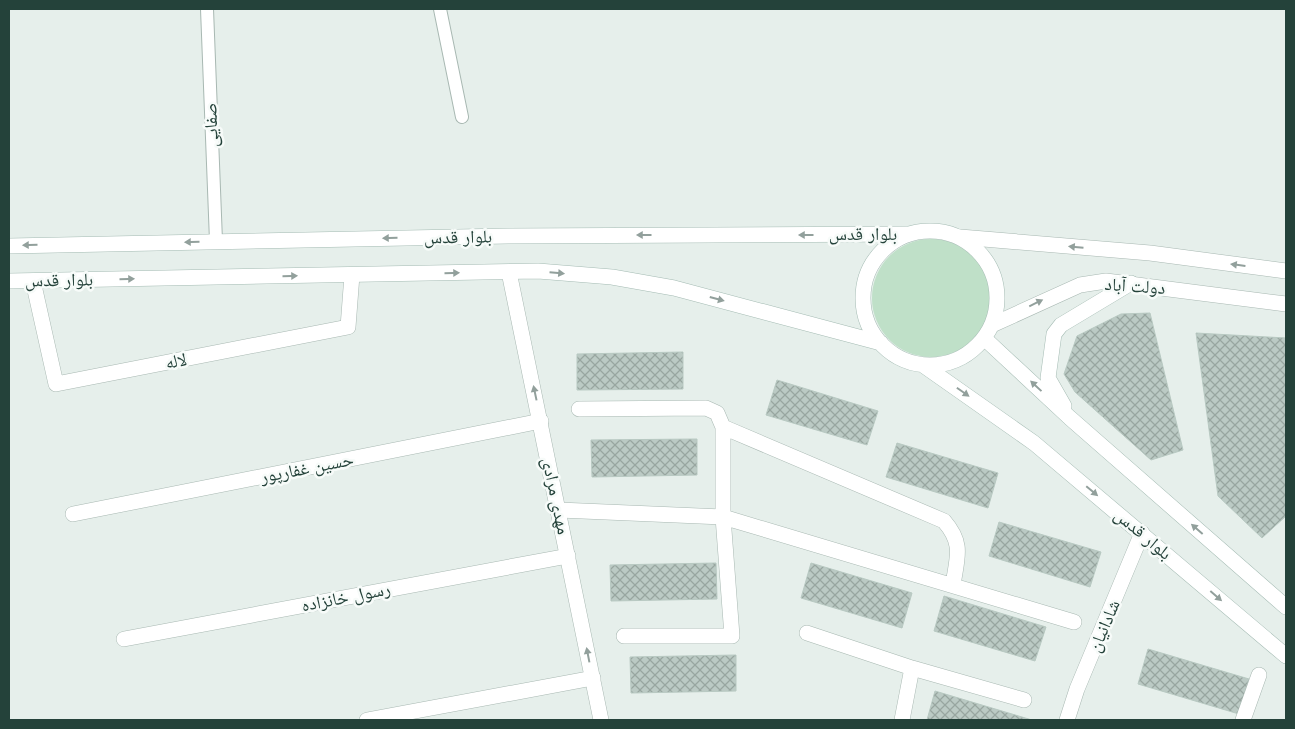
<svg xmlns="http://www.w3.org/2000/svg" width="1295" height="729" font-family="Helvetica,'Noto Naskh Arabic',sans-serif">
	<defs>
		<pattern id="building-cross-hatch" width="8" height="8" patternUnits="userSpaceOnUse" patternTransform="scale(1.25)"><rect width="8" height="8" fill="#bbcac4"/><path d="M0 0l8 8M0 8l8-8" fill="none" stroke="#98a6a0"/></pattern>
	</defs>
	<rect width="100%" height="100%" fill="#e6efeb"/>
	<path fill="#bfe0c8" d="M872 298a59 59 0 1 1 118 0a59 59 0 1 1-118 0Z"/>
	<path fill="url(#building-cross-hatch)" stroke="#b8c9c2" d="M 1150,313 L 1183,450 L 1151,460 L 1075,392 L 1064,374 L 1077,336 L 1121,314 Z
		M 1196,333 L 1286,338 L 1286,516 L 1262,538 L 1218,496 Z
		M 683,352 L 683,389 L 577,390 L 577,354 Z
		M 777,380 L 878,411 L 867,445 L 766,415 Z
		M 697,439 L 697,475 L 592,477 L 591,440 Z
		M 897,443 L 998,473 L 988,508 L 886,477 Z
		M 999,522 L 1101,552 L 1090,587 L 989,556 Z
		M 716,563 L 717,599 L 611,601 L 610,565 Z
		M 811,563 L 912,593 L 902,628 L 801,598 Z
		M 944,596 L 1046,627 L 1035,661 L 934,631 Z
		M 1148,649 L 1249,679 L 1239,714 L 1138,684 Z
		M 736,655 L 736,691 L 631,693 L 630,657 Z
		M 935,691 L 1032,720 L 927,720 Z"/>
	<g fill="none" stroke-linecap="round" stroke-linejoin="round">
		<g stroke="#a8b8b2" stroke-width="14">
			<path id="service" d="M 207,9 L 216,241
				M 440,9 L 462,117"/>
		</g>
		<g stroke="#a8b8b2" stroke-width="16">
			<path id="minor" d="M 33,281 L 56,384 L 348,327 L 352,275
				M 579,409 L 706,408 L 717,413 L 723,427 L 723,517 L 732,636 L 624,636
				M 723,427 L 944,521 C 964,544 957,557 953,585
				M 559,510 L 723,517 L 1074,622
				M 73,514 L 541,421
				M 807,633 L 912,668 L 1024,700
				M 124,639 L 568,556
				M 367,720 L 593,678
				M 902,720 L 912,668
				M 1067,720 L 1077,689 L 1142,533
				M 1243,720 L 1259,675"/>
		</g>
		<g stroke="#a8b8b2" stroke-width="16">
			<path id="tertiary" d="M 960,237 L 1150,253 L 1286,271
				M 509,272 L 601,720
				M 992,325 L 1080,285 L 1106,281 L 1286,304"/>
		</g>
		<g stroke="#a4bbb3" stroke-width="16">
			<path id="secondary" d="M863 298a67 67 0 1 1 134 0a67 67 0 1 1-134 0Z
				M 9,246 L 508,236 L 907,234
				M 9,281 L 538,271 L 612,277 L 674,288 L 881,343
				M 984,338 L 1070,418 L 1286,607
				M 923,365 L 1034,443 L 1286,656
				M 1064,406 L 1048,378 L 1054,334 L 1061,325 L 1131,283"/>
		</g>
		<use href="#service" stroke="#fff" stroke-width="12"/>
		<use href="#minor" stroke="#fff" stroke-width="15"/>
		<use href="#tertiary" stroke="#fff" stroke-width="15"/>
		<use href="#secondary" stroke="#fff" stroke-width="15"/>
	</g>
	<defs><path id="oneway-solid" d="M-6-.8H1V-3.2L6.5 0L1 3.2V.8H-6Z" transform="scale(1.25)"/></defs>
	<g fill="#92a09c">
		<use href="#oneway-solid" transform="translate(644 235) rotate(180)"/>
		<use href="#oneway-solid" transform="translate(806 235) rotate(180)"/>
		<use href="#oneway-solid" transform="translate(390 238) rotate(179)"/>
		<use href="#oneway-solid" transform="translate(192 242) rotate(179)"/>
		<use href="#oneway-solid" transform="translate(30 245) rotate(179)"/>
		<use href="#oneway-solid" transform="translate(1076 247) rotate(-175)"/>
		<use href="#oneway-solid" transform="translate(1238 265) rotate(-173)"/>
		<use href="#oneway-solid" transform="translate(452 273) rotate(-1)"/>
		<use href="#oneway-solid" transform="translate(557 273) rotate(5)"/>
		<use href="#oneway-solid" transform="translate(290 276) rotate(-1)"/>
		<use href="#oneway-solid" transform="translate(127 279) rotate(-1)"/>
		<use href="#oneway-solid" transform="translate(717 299) rotate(15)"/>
		<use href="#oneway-solid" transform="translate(1036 303) rotate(-26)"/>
		<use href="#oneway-solid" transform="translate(1036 386) rotate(-137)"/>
		<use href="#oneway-solid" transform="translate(963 392) rotate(35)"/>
		<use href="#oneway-solid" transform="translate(535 393) rotate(-102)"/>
		<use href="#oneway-solid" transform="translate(1092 491) rotate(40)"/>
		<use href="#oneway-solid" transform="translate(1197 529) rotate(-139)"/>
		<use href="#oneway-solid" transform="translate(1216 596) rotate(41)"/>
		<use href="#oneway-solid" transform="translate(588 655) rotate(-101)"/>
	</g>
	<g text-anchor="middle" stroke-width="5" stroke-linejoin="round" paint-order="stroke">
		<g font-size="18" fill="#24423a" stroke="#f7fbf9">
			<text transform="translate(211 125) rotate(-92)" y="6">صفایی</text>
			<text x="863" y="240">بلوار قدس</text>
			<text transform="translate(458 237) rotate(-1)" y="6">بلوار قدس</text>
			<text transform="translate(59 280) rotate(-1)" y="6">بلوار قدس</text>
			<text transform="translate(1135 286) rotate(4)" y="6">دولت آباد</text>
			<text transform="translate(176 361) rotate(-11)" y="6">لاله</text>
			<text transform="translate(307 468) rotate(-11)" y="6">حسین غفارپور</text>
			<text transform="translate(556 496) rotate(78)" y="6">مهدی مرادی</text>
			<text transform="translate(1143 534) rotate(40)" y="6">بلوار قدس</text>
			<text transform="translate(346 597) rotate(-11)" y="6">رسول خانزاده</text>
			<text transform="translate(1104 626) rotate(-67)" y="6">شادانیان</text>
		</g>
	</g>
	<rect width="1295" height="729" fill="none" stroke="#24423a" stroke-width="20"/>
</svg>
